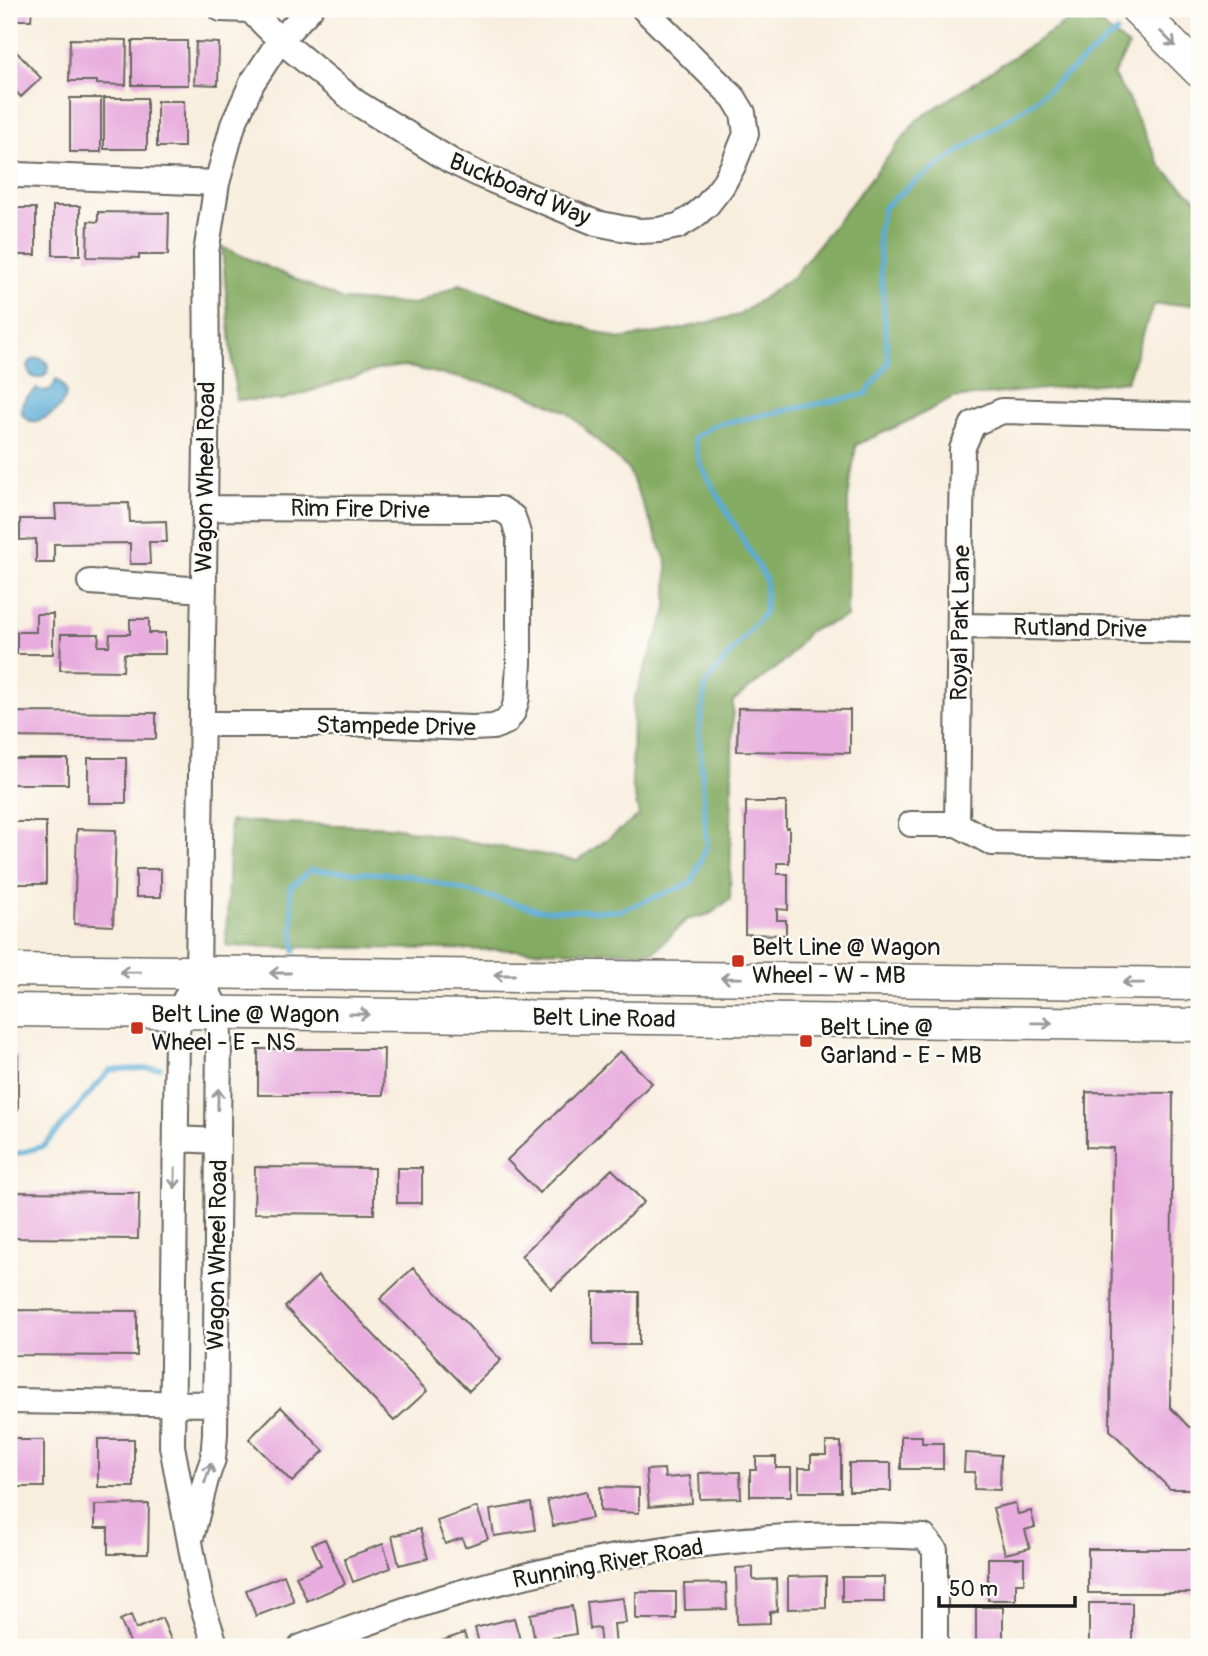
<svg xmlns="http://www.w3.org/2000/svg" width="1208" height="1656" font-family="Pangolin,sans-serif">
	<rect width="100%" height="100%" fill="#fdfcf7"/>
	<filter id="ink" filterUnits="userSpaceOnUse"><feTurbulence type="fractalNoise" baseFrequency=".0143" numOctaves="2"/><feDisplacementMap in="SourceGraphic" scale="14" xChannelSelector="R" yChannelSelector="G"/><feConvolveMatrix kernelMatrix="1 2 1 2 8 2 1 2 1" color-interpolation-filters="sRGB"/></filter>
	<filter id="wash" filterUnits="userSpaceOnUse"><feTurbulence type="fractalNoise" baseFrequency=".00686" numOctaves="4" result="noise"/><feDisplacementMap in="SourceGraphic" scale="28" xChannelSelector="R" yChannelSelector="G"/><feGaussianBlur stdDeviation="1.57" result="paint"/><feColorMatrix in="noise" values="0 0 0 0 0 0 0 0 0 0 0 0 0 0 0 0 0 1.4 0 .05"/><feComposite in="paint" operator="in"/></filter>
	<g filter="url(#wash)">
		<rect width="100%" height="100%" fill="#f8eede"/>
		<path fill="#84ab62" stroke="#50643f" stroke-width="2" d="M 1083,11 L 1129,46 L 1113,75 L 1128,98 L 1161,167 L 1199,202 L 1199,304 L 1153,305 L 1127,381 L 953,398 L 906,422 L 856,445 L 848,499 L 847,617 L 809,631 L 786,660 L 733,701 L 730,899 L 710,914 L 686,920 L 654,952 L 226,946 L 230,821 L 392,827 L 577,861 L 639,816 L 632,783 L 633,702 L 667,609 L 667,562 L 628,469 L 567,412 L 520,391 L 404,366 L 380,369 L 282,400 L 236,400 L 222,247 L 343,300 L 415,304 L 460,284 L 618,339 L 676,330 L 739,315 L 794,276 L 917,120 Z"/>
		<path fill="#5aacd5" stroke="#3b6478" stroke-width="2" d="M28 368a10 10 0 1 1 20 0a10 10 0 1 1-20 0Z
			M 56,379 C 79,394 56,416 37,421 C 28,423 19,415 22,405 C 23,398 32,393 37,389 C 47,393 54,390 56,379 Z"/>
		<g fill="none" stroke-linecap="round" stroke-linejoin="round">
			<path stroke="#5aacd5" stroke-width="5" d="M 295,951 L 290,888 L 310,870 L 406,875 L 540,910 L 619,911 L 691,883 L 707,846 L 699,732 L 706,683 L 765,612 L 766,580 L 700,464 L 694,438 L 714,425 L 866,394 L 888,363 L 878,232 L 884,207 L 917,180 L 1033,102 L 1117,32
				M 9,1156 L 44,1146 L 110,1070 L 160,1068"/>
		</g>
		<g id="blocks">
			<path fill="#e8acde" d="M 9,9 L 32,9 L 31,20 L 9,20 Z
				M 70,39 L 127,40 L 126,85 L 97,84 L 97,81 L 69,81 Z
				M 132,41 L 187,41 L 188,85 L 132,85 Z
				M 196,42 L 219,43 L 218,85 L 194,84 Z
				M 9,44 L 41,78 L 21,97 L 9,84 Z
				M 70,98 L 101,98 L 101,152 L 70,152 Z
				M 104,98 L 147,98 L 147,149 L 104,149 Z
				M 157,101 L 184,101 L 184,147 L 157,147 Z
				M 53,206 L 80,206 L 80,255 L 53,255 Z
				M 9,208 L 36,208 L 36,255 L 9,255 Z
				M 98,212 L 169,213 L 168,255 L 139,255 L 139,258 L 87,257 L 88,221 L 98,222 Z
				M 129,503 L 130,522 L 166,521 L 167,542 L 149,542 L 150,564 L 130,564 L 130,543 L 54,544 L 54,563 L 36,563 L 36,539 L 20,540 L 20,519 L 56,519 L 55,504 Z
				M 36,614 L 53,614 L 53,654 L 17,654 L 17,632 L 36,632 Z
				M 130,619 L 149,619 L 149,633 L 165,633 L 165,654 L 124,654 L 123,671 L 60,670 L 61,634 L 99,634 L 98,646 L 109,646 L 110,634 L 130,634 Z
				M 738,708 L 850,710 L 850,753 L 737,751 Z
				M 9,712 L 156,713 L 156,739 L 9,737 Z
				M 88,758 L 126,758 L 126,803 L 88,803 Z
				M 9,759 L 68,759 L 68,784 L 9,784 Z
				M 746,802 L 786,802 L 786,828 L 789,828 L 789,863 L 777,863 L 777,874 L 788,874 L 788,910 L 777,909 L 777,920 L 786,920 L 786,935 L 745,934 Z
				M 9,822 L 46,822 L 46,884 L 9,884 Z
				M 77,829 L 116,830 L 113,926 L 74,924 Z
				M 136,869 L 161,869 L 161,897 L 136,897 Z
				M 258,1049 L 384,1049 L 383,1095 L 258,1095 Z
				M 620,1051 L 652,1083 L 539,1193 L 507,1160 Z
				M 9,1055 L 18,1055 L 18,1110 L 9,1110 Z
				M 1086,1092 L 1173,1093 L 1170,1407 L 1189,1427 L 1199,1427 L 1199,1489 L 1170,1489 L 1110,1430 L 1113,1148 L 1086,1147 Z
				M 255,1167 L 374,1168 L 374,1214 L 254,1213 Z
				M 397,1168 L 422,1168 L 422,1203 L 397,1203 Z
				M 612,1169 L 644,1202 L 552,1289 L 521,1256 Z
				M 9,1192 L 139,1193 L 138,1239 L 9,1238 Z
				M 413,1268 L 501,1360 L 469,1391 L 380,1299 Z
				M 318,1276 L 427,1391 L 394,1421 L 285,1307 Z
				M 593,1292 L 639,1292 L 639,1345 L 593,1345 Z
				M 9,1310 L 137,1311 L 137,1356 L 9,1355 Z
				M 281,1407 L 324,1451 L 292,1482 L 249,1439 Z
				M 901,1436 L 922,1436 L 922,1443 L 943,1443 L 943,1469 L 901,1469 Z
				M 9,1438 L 20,1438 L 20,1440 L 44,1440 L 44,1487 L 9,1487 Z
				M 98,1439 L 134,1439 L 134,1487 L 98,1487 Z
				M 826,1442 L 841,1442 L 841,1492 L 799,1492 L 799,1468 L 811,1468 L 811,1455 L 826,1455 Z
				M 965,1453 L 1001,1455 L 1000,1490 L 974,1489 L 975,1472 L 964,1472 Z
				M 756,1457 L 776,1457 L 776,1468 L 791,1468 L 791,1496 L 750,1496 L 750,1470 L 756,1470 Z
				M 849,1463 L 891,1463 L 891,1491 L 849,1491 Z
				M 664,1469 L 665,1478 L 690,1476 L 692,1503 L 649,1507 L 646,1470 Z
				M 740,1472 L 741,1498 L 700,1499 L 699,1473 Z
				M 600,1487 L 639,1488 L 639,1513 L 600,1511 Z
				M 586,1491 L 592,1518 L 553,1526 L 547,1500 Z
				M 531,1503 L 535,1530 L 494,1536 L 490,1510 Z
				M 1015,1503 L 1018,1514 L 1031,1511 L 1035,1527 L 1025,1530 L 1030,1548 L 1005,1554 L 993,1508 Z
				M 149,1504 L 148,1554 L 108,1554 L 108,1528 L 95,1528 L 95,1505 Z
				M 477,1507 L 488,1539 L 465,1547 L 462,1538 L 445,1544 L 437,1521 Z
				M 420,1529 L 428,1558 L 399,1565 L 392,1536 Z
				M 325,1539 L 345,1584 L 307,1601 L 296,1576 L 321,1565 L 312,1544 Z
				M 383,1544 L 391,1568 L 353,1582 L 344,1558 Z
				M 1088,1549 L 1199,1549 L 1199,1593 L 1088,1593 Z
				M 988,1558 L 1024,1558 L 1024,1583 L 1016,1583 L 1016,1600 L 988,1600 Z
				M 753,1567 L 753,1580 L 776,1579 L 777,1611 L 770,1612 L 770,1623 L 737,1624 L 736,1568 Z
				M 284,1575 L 294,1602 L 256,1616 L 246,1590 Z
				M 826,1576 L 826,1608 L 788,1609 L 788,1577 Z
				M 842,1577 L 884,1577 L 884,1602 L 842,1602 Z
				M 726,1583 L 727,1609 L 685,1610 L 684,1584 Z
				M 636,1592 L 676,1592 L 676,1619 L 636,1619 Z
				M 623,1598 L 626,1623 L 614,1624 L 616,1647 L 601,1647 L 599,1628 L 590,1629 L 587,1602 Z
				M 1089,1603 L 1132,1603 L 1132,1647 L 1089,1647 Z
				M 572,1606 L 576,1634 L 535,1641 L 530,1614 Z
				M 976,1607 L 1003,1607 L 1003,1647 L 976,1647 Z
				M 131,1615 L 136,1629 L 162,1618 L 174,1647 L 132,1647 L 120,1620 Z
				M 514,1618 L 522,1647 L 480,1647 L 475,1628 Z
				M 464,1633 L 469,1647 L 424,1647 Z"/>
		</g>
	</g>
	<g filter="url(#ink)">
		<use href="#blocks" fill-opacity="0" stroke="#696660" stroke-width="2"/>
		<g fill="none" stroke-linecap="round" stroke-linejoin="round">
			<g stroke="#696660" stroke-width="28">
				<path id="minor" d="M 221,9 L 250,10
					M 249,9 L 280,40 L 357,103 L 451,161 L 484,177 L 596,223 L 621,228 L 641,231 L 659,230 L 678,226 L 693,217 L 707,205 L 722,186 L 733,166 L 746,134 L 743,113 L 734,98 L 644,9
					M 18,175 L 217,183
					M 90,582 L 204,590
					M 960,626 L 1199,630
					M 203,724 L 363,724 L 472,728 L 493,727 L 506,722 L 513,712 L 517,698 L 519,662 L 519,537 L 513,517 L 501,509 L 205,508
					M 911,824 L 957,824 L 992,843 L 1199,848
					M 957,824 L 962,449 L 973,424 L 1002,411 L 1199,416
					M 176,1139 L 218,1141
					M 9,1401 L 215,1404
					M 192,1534 L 206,1479 L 213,1459 L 215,1434 L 219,1037 L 218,1012 L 198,973
					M 216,1647 L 201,1601 L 172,1446 L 177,1034 L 179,1012 L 198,973 L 207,376 L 206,253 L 217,183 L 233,125 L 252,83 L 280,40 L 310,9
					M 301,1647 C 355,1628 407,1607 462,1592 C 591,1556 726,1535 860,1535 C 882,1535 903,1536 924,1537 L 935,1550 L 935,1647"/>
			</g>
			<g stroke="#696660" stroke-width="35">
				<path id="major" d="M 1137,9 L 1199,71
					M 9,970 L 1199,984
					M 9,1010 L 1199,1025"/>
			</g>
			<use href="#minor" stroke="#fff" stroke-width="24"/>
			<use href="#major" stroke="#fff" stroke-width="32"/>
		</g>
		<defs><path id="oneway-shaft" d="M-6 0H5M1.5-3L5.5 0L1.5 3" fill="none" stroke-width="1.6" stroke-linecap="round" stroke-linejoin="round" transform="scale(1.75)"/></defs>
		<g stroke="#999">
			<use href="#oneway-shaft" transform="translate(1168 39) rotate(45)"/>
			<use href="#oneway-shaft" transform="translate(130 972) rotate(-179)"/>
			<use href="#oneway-shaft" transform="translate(280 973) rotate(-180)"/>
			<use href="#oneway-shaft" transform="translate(504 975) rotate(-180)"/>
			<use href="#oneway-shaft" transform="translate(731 978) rotate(-179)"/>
			<use href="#oneway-shaft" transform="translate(1133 983) rotate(-179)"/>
			<use href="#oneway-shaft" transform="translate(359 1014) rotate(1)"/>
			<use href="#oneway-shaft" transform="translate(1042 1023) rotate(1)"/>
			<use href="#oneway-shaft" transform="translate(218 1099) rotate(-89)"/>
			<use href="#oneway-shaft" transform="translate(175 1178) rotate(91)"/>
			<use href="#oneway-shaft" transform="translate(208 1473) rotate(-71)"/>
		</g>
	</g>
	<g fill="#c8321e" stroke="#fdfcf7" stroke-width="2.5">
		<rect x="731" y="954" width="14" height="14" rx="3.5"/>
		<rect x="130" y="1021" width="14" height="14" rx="3.5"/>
		<rect x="799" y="1034" width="14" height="14" rx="3.5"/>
	</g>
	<g text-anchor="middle" stroke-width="5" stroke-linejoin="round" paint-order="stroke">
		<g font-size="24" fill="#1c1c1c" stroke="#fdfcf7">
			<text transform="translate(520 189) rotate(23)" y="8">Buckboard Way</text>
			<text transform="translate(205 477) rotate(-89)" y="8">Wagon Wheel Road</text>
			<text transform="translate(360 509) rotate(1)" y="8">Rim Fire Drive</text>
			<text transform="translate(960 623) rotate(-89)" y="8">Royal Park Lane</text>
			<text transform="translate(1080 628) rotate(1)" y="8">Rutland Drive</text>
			<text transform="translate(396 726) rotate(1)" y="8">Stampede Drive</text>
			<text transform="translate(604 1018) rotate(1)" y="8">Belt Line Road</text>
			<text transform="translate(217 1255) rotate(-89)" y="8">Wagon Wheel Road</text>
			<text transform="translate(608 1563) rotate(-10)" y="8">Running River Road</text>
		</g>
		<g font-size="24" fill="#1c1c1c" stroke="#fdfcf7" text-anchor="start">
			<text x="752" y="955">Belt Line @ Wagon<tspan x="752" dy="28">Wheel - W - MB</tspan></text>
			<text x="151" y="1022">Belt Line @ Wagon<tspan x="151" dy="28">Wheel - E - NS</tspan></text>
			<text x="820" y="1035">Belt Line @<tspan x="820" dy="28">Garland - E - MB</tspan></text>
		</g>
	</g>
	<rect width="1208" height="1656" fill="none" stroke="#fdfcf7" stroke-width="35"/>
	<path d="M939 1596v10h136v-10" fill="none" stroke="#1c1c1c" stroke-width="3.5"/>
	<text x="949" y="1596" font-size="21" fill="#1c1c1c" stroke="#fdfcf7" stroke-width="5" paint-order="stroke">50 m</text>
</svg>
